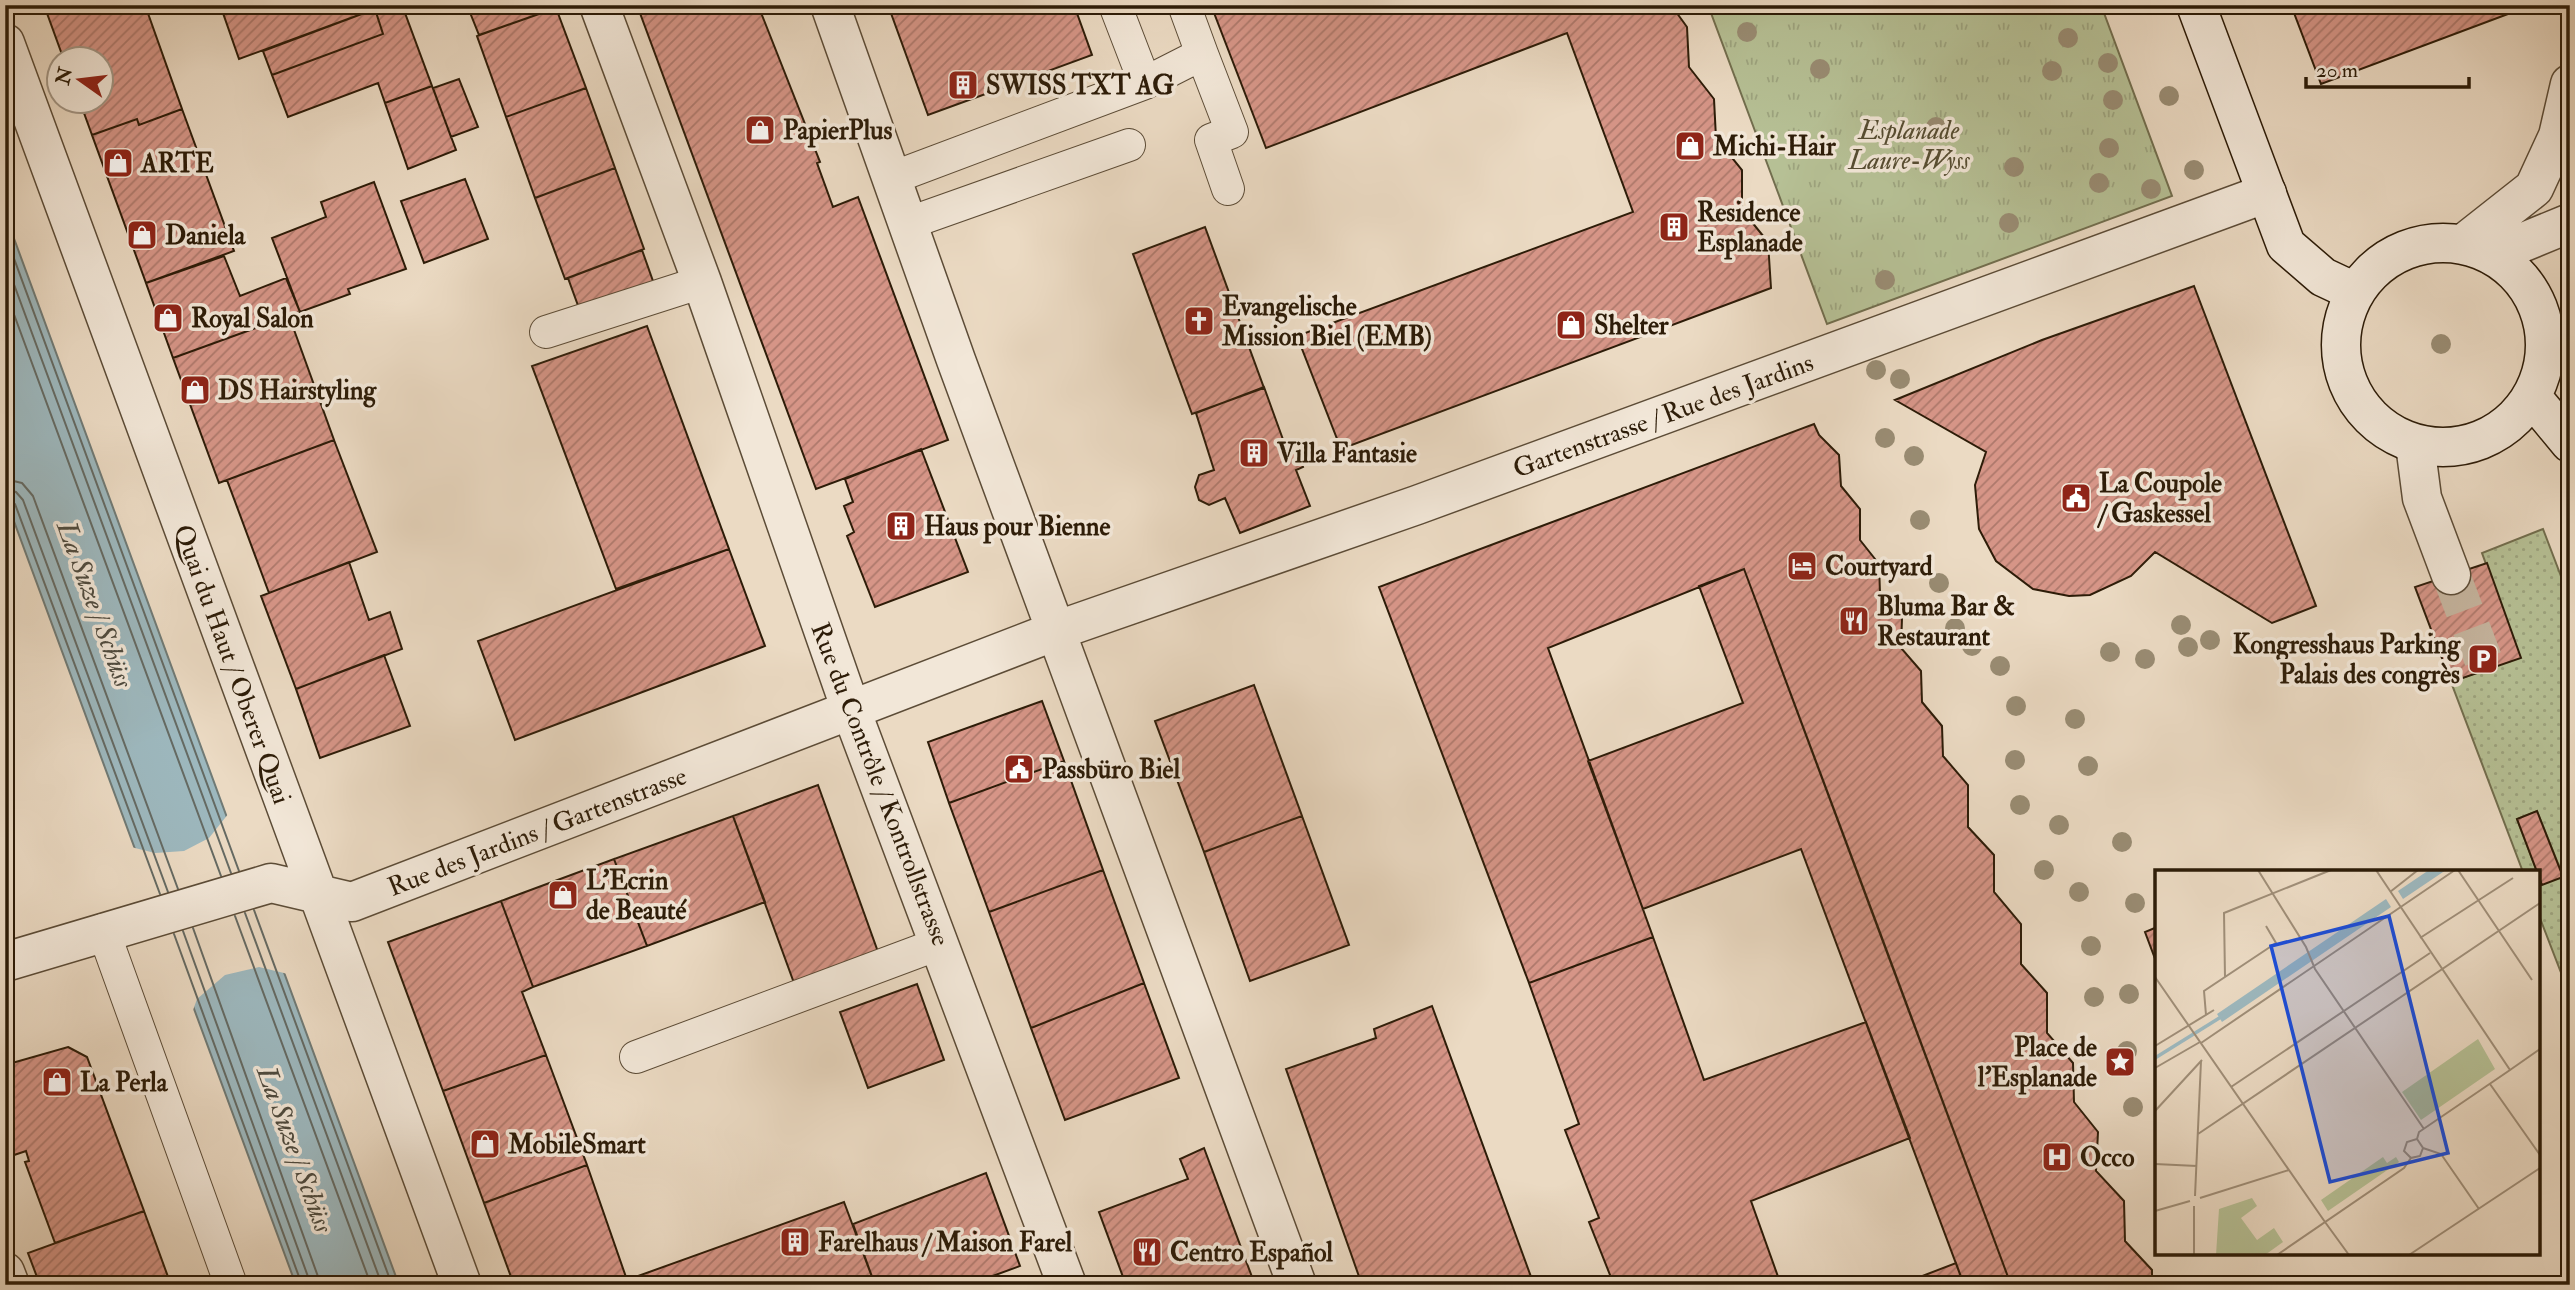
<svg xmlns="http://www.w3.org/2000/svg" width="2575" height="1290" font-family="'IM FELL Double Pica',serif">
	<defs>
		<pattern id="grass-dots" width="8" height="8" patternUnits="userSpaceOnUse" patternTransform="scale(1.75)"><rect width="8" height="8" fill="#b6c095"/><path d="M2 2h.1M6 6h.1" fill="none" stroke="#9da47f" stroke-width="1.8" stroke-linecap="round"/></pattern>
		<pattern id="park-tufts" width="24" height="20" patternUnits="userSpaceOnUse" patternTransform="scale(1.75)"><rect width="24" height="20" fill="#b6c095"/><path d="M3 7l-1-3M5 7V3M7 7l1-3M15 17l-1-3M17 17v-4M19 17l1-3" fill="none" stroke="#9da47f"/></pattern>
		<pattern id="building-hatch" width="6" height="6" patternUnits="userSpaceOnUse" patternTransform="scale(1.75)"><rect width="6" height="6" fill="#d69587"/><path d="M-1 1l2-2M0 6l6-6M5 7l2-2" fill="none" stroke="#ae796c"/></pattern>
	</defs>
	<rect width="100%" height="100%" fill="#ebdac3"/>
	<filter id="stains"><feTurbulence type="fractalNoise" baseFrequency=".00286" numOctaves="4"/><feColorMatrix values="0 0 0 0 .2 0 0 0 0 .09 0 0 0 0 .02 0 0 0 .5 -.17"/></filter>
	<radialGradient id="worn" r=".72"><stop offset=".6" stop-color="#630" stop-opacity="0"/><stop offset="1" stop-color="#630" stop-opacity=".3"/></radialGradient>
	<path fill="url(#grass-dots)" stroke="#726e4e" stroke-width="2" d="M 2543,529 L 2570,600 L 2570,996 L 2538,913 L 2538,874 L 2563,876 L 2537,811 L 2517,819 L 2537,872 L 2523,872 L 2451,682 L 2520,657 L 2482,553 Z"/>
	<path fill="url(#park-tufts)" stroke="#726e4e" stroke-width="2" d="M 1708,5 L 2101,5 L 2172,196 L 1827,324 Z"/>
	<path fill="#9db8be" stroke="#707a75" stroke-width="2" d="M 5,214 L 399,1285 L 296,1285 L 5,497 Z"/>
	<path fill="#ebdac3" d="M 229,813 L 288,974 L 259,967 L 225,975 L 197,999 L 192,1013 L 131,847 L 155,853 L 184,851 L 209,838 Z"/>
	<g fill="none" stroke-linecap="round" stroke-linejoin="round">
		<path stroke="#656a63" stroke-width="2" d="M 5,234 L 239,871
			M 5,260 L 231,873
			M 5,290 L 221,876
			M 5,479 L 22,483 L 33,496 L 178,889
			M 5,489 L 16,492 L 23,500 L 168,892
			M 5,498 L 15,504 L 160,894
			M 254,910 L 392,1285
			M 245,913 L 382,1285
			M 235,916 L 371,1285
			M 193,928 L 321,1285
			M 183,931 L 311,1285
			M 174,934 L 302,1285"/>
	</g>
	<path fill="url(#building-hatch)" stroke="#2d1c08" stroke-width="2" d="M 44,5 L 145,5 L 182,109 L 139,125 L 137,119 L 92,135 L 80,102 L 102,102 L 102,60 L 64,60 Z
		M 245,5 L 386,5 L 239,59 L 223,13 Z
		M 386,5 L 402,5 L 432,86 L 385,103 L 378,83 L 288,117 L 272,75 L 383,34 L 375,9 Z
		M 467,5 L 552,5 L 553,9 L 479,35 Z
		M 637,5 L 758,5 L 820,162 L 817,163 L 833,207 L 858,197 L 948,440 L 816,489 Z
		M 888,5 L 1074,5 L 1092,55 L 928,115 Z
		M 1211,5 L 1671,5 L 1687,27 L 1689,67 L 1714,99 L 1716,138 L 1742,170 L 1742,210 L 1768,242 L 1771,288 L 1341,449 L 1297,336 L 1633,212 L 1567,33 L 1266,148 Z
		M 2291,5 L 2532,5 L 2321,84 Z
		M 556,8 L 586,88 L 506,117 L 477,36 Z
		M 375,9 L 383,34 L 272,75 L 263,51 Z
		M 459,79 L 478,127 L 451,137 L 433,88 Z
		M 432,86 L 456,150 L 408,169 L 385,103 Z
		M 586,88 L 615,168 L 535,198 L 506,117 Z
		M 182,109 L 234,251 L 146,283 L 92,135 L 137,119 L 139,125 Z
		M 615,168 L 644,249 L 565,279 L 535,198 Z
		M 465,179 L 488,239 L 424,263 L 401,201 Z
		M 374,182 L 406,269 L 348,289 L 350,294 L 300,312 L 272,238 L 326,217 L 321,202 Z
		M 1205,227 L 1264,388 L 1192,414 L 1133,254 Z
		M 642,250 L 654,284 L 580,311 L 568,278 Z
		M 224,256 L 240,296 L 286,278 L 300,312 L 173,358 L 146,283 Z
		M 2194,286 L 2316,606 L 2272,623 L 2155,552 L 2131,576 L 2090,595 L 2069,596 L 2033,589 L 1996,561 L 1979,529 L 1975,485 L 1986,452 L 1895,400 L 2042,340 Z
		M 2194,286 L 2316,606 L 2272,623 L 2155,552 L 2131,576 L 2090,595 L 2069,596 L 2033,589 L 1996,561 L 1979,529 L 1975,485 L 1986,452 L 1895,400 L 2042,340 Z
		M 289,316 L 334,440 L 219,483 L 173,358 Z
		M 647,326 L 729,549 L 616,589 L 532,366 Z
		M 1264,387 L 1285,445 L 1294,442 L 1303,467 L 1296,470 L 1310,506 L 1240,533 L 1225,498 L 1209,505 L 1199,500 L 1195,487 L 1199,475 L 1214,470 L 1196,413 Z
		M 1814,424 L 1819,435 L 1839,455 L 1841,486 L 1860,509 L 1860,540 L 1879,564 L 1880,593 L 1902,618 L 1901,648 L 1921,671 L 1922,702 L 1942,726 L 1943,756 L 1968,785 L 1968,827 L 1994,855 L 1994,892 L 2021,924 L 2021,964 L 2047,993 L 2047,1033 L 2073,1063 L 2074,1102 L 2098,1132 L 2096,1171 L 2124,1201 L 2125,1241 L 2152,1270 L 2152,1285 L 2011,1285 L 1744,569 L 1548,648 L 1653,937 L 1529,983 L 1379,587 Z
		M 334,440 L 377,552 L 269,593 L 227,480 Z
		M 921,449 L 968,572 L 875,607 L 847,536 L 854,532 L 844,506 L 853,502 L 845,479 Z
		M 729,549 L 765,646 L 515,740 L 478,641 Z
		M 349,562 L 369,620 L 390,612 L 402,649 L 296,689 L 261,596 Z
		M 2487,563 L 2521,658 L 2451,682 L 2415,587 Z
		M 1744,569 L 1878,927 L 2011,1285 L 1964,1285 L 1801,849 L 1643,909 L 1588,761 L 1743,703 L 1699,586 Z
		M 384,655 L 410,726 L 320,758 L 296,689 Z
		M 1254,685 L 1302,816 L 1204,852 L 1155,721 Z
		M 1042,701 L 1064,761 L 949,803 L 928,742 Z
		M 1064,761 L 1103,870 L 989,912 L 949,803 Z
		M 818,785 L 878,952 L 794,983 L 733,816 Z
		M 2537,811 L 2563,877 L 2542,885 L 2517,819 Z
		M 733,816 L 765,902 L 647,946 L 614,859 Z
		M 1302,816 L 1349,945 L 1250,981 L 1204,852 Z
		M 614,859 L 647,946 L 533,987 L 501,901 Z
		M 1103,870 L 1144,983 L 1031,1028 L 989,912 Z
		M 501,901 L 533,987 L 522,992 L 546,1055 L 443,1091 L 388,942 Z
		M 2157,927 L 2157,964 L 2145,932 Z
		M 1653,937 L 1704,1080 L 1866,1022 L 1910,1138 L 1751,1201 L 1781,1285 L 1614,1285 L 1589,1222 L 1599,1218 L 1565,1130 L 1579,1124 L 1529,983 Z
		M 1144,983 L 1179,1078 L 1065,1120 L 1031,1028 Z
		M 917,984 L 944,1060 L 868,1088 L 840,1012 Z
		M 1432,1006 L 1534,1285 L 1362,1285 L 1286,1069 L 1376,1038 L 1374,1029 Z
		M 68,1047 L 87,1057 L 144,1211 L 55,1243 L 25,1162 L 29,1161 L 26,1151 L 5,1158 L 5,1065 Z
		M 546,1055 L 587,1165 L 484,1203 L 443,1091 Z
		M 1204,1148 L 1255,1285 L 1126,1285 L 1099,1212 L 1188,1179 L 1180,1159 Z
		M 587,1165 L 627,1280 L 613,1285 L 514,1285 L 484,1203 Z
		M 986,1173 L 1020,1266 L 968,1285 L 875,1285 L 853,1224 Z
		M 844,1202 L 875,1285 L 746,1285 L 744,1278 L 726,1285 L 613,1285 Z
		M 144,1211 L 171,1285 L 40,1285 L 28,1253 Z
		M 1956,1263 L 1964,1285 L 1899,1285 Z"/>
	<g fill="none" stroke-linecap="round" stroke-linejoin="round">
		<path stroke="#c5b49e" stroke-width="38" stroke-dasharray="38 19" stroke-linecap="butt" d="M 2451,575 L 2483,659"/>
		<g stroke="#5c4c37" stroke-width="34">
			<path id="lane" d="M 1115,5 L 1145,83
				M 1202,54 L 1232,132 L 1211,140 L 1228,189
				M 892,178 L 1145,83 L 1202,54 L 1184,5
				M 909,223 L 1129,145
				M 546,332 L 702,282
				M 103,930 L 231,1285
				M 636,1057 L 941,943"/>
		</g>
		<g stroke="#5c4c37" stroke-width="41">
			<path id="street" d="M 599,5 L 702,282 L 851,710 L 1067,1285
				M 830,5 L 956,360 L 1297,1285
				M 5,43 L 462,1285
				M 2463,244 L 2534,188 L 2558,136 L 2570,84
				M 2492,255 L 2570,223
				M 2415,444 L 2422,498 L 2451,575
				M 5,962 L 271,883 L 352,902 L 1058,630 L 1417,505 L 2267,193
				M 5,1272 L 10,1285"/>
		</g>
		<g stroke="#2d1c08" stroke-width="41">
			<path id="secondary" d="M 2196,5 L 2286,245 L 2323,277 L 2355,292
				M2341 345a102 102 0 1 1 204 0a102 102 0 1 1-204 0Z
				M 2532,397 L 2570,443"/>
		</g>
		<use href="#lane" stroke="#f2e7d8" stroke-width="32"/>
		<use href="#street" stroke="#f2e7d8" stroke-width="38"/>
		<use href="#secondary" stroke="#f2e7d8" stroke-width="38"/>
	</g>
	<g fill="#998c73">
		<circle cx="1747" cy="32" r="10"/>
		<circle cx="2068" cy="38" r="10"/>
		<circle cx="2108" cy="63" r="10"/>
		<circle cx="1820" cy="69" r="10"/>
		<circle cx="2052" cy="71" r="10"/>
		<circle cx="2169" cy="96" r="10"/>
		<circle cx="2113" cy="100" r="10"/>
		<circle cx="1936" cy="127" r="10"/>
		<circle cx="2109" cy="148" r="10"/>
		<circle cx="2014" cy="167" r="10"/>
		<circle cx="2194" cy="170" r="10"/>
		<circle cx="2099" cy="183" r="10"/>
		<circle cx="2151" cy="189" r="10"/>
		<circle cx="2009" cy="223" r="10"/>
		<circle cx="1885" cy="280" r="10"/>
		<circle cx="2441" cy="344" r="10"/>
		<circle cx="1876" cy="370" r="10"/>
		<circle cx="1900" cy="379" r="10"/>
		<circle cx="1885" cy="438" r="10"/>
		<circle cx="1914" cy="456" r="10"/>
		<circle cx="1920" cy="520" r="10"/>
		<circle cx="1939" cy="583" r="10"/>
		<circle cx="2181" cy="625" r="10"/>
		<circle cx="1955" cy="628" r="10"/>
		<circle cx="2210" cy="640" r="10"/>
		<circle cx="1972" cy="646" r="10"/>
		<circle cx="2188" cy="647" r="10"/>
		<circle cx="2110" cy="652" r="10"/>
		<circle cx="2145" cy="659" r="10"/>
		<circle cx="2000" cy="666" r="10"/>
		<circle cx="2016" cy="706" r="10"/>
		<circle cx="2075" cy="719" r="10"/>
		<circle cx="2015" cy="760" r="10"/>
		<circle cx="2088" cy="766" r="10"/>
		<circle cx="2020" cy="805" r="10"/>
		<circle cx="2059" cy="825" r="10"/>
		<circle cx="2122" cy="842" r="10"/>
		<circle cx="2044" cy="870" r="10"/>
		<circle cx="2079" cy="892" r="10"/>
		<circle cx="2135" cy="903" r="10"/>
		<circle cx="2091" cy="946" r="10"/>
		<circle cx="2129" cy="994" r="10"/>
		<circle cx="2094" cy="997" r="10"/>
		<circle cx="2127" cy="1051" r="10"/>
		<circle cx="2133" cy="1107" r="10"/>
	</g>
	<defs>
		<g id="building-square" transform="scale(1.575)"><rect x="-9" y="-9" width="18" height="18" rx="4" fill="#8f2418" stroke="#f2e7d8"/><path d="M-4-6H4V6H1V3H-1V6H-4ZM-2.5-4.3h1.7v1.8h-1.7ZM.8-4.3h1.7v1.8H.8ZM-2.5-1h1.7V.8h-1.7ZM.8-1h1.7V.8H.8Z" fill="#fff"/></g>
		<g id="shop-square" transform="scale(1.575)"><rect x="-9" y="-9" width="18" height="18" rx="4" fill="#8f2418" stroke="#f2e7d8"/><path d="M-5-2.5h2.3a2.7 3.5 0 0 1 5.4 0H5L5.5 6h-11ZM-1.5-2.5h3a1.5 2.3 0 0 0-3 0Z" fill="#fff"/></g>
		<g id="church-square" transform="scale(1.575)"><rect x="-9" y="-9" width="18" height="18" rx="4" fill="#8f2418" stroke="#f2e7d8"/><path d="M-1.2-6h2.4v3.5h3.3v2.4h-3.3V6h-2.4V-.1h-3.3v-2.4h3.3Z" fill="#fff"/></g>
		<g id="civic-square" transform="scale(1.575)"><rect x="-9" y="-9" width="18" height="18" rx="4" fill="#8f2418" stroke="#f2e7d8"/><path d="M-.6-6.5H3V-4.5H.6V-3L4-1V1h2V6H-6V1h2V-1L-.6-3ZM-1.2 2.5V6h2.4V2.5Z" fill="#fff"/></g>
		<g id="hotel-square" transform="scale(1.575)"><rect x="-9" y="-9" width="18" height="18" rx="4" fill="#8f2418" stroke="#f2e7d8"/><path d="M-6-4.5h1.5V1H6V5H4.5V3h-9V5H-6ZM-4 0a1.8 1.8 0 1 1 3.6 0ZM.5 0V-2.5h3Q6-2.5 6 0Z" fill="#fff"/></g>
		<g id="restaurant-square" transform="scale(1.575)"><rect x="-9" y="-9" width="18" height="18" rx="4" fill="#8f2418" stroke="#f2e7d8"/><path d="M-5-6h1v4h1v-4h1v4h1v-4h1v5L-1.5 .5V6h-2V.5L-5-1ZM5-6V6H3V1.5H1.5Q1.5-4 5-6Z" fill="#fff"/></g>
		<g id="parking-square" transform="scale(1.575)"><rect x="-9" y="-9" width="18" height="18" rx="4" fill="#8f2418" stroke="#f2e7d8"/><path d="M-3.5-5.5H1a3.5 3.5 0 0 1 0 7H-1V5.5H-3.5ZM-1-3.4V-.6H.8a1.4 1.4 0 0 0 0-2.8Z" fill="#fff"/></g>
		<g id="sight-square" transform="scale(1.575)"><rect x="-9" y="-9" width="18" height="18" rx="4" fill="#8f2418" stroke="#f2e7d8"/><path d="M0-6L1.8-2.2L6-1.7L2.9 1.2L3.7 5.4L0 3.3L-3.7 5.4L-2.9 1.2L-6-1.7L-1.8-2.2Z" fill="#fff"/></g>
		<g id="hospital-square" transform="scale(1.575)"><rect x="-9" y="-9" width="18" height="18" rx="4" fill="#8f2418" stroke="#f2e7d8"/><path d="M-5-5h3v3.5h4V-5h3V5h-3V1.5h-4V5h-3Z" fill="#fff"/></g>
	</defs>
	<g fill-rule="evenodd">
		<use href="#building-square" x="963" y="85"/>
		<use href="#shop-square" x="760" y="130"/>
		<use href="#shop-square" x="1690" y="146"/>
		<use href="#shop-square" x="118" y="163"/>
		<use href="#building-square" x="1674" y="227"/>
		<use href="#shop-square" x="142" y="235"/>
		<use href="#shop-square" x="168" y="318"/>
		<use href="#church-square" x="1199" y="321"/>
		<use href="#shop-square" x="1571" y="325"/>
		<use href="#shop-square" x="195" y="390"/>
		<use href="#building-square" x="1254" y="453"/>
		<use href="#civic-square" x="2076" y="498"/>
		<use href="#building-square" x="901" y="526"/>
		<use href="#hotel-square" x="1802" y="566"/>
		<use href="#restaurant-square" x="1854" y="621"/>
		<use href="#parking-square" x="2483" y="659"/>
		<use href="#civic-square" x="1019" y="769"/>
		<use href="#shop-square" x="563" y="895"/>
		<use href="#sight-square" x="2120" y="1062"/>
		<use href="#shop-square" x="57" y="1082"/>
		<use href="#shop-square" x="485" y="1144"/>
		<use href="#hospital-square" x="2057" y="1157"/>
		<use href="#building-square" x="795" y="1242"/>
		<use href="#restaurant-square" x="1147" y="1252"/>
	</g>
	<g text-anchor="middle" stroke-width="7" stroke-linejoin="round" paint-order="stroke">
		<g font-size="26" font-weight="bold" fill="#2d1c08" stroke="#f2e7d8" text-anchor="start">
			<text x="986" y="94">SWISS TXT AG</text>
			<text x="783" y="139">PapierPlus</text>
			<text x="1713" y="155">Michi-Hair</text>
			<text x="141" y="172">ARTE</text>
			<text x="1697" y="221">Residence<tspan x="1697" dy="30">Esplanade</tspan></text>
			<text x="165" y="244">Daniela</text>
			<text x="1222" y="315">Evangelische<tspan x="1222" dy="30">Mission Biel (EMB)</tspan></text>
			<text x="191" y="327">Royal Salon</text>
			<text x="1594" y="334">Shelter</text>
			<text x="218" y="399">DS Hairstyling</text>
			<text x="1277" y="462">Villa Fantasie</text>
			<text x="2099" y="492">La Coupole<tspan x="2099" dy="30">/ Gaskessel</tspan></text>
			<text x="924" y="535">Haus pour Bienne</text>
			<text x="1825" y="575">Courtyard</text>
			<text x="1877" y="615">Bluma Bar &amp;<tspan x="1877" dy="30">Restaurant</tspan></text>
			<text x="2460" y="653" text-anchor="end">Kongresshaus Parking<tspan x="2460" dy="30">Palais des congrès</tspan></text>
			<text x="1042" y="778">Passbüro Biel</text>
			<text x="586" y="889">L'Ecrin<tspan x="586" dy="30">de Beauté</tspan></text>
			<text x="2097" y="1056" text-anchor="end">Place de<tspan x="2097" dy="30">l'Esplanade</tspan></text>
			<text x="80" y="1091">La Perla</text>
			<text x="508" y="1153">MobileSmart</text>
			<text x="2080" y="1166">Occo</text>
			<text x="818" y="1251">Farelhaus / Maison Farel</text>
			<text x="1170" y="1261">Centro Español</text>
		</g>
		<g font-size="26" font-style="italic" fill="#564d32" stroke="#f2e7d8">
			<text x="1909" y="139">Esplanade<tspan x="1909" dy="30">Laure-Wyss</tspan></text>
		</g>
		<g font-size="26" fill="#2d1c08" stroke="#f2e7d8">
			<text transform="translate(1663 415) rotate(-20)" y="9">Gartenstrasse / Rue des Jardins</text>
			<text transform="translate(233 664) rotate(70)" y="9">Quai du Haut / Oberer Quai</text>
			<text transform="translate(881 784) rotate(69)" y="9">Rue du Contrôle / Kontrollstrasse</text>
			<text transform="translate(537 831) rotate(-21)" y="9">Rue des Jardins / Gartenstrasse</text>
		</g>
		<g font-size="28" font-style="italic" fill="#4f4b3f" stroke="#f2e7d8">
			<text transform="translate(96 604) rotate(70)" y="10">La Suze / Schüss</text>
			<text transform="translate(296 1149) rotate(70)" y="10">La Suze / Schüss</text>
		</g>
	</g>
	<g transform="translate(2155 870)">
		<rect width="385" height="385" fill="#ebdac3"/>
		<path d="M 228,287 L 232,293 L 241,287 L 244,292 L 173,341 L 166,330 Z" fill="#b6c095"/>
		<path d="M 323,169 L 340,199 L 266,250 L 247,222 ZM 97,328 L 102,336 L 86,348 L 102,370 L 119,358 L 128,372 L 110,385 L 61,385 L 64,339 Z" fill="#b6c095"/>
		<path d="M 274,0 L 291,0 L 248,29 L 243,21 ZM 231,29 L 236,37 L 67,152 L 62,144 Z" fill="#9db8be"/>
		<path fill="none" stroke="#9db8be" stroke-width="3.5" d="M 0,188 L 74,142"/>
		<path fill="none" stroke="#9f8e78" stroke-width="2" d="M 103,0 L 151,77 L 160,99 L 269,259M 221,0 L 355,200 L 264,262 L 262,269 L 252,272 L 249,281 L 256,288M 303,0 L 377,110M 235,22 L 263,0M 265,68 L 358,8M 0,107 L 170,352M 70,107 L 69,43 L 176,0M 51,145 L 49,121 L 121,73 L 111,56M 46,173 L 300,0M 0,176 L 59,140M 0,198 L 45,172M 355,200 L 385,179M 335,214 L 385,285M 76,217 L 275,83M 0,241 L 47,190M 43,264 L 385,33M 268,278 L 286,284 L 324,339M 0,294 L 42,296M 40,326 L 46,191M 45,328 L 134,300M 0,341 L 35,331M 170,352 L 194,385M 39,385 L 39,336M 122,385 L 249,298 L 256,288 L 265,286 L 268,278 L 262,269M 254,385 L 385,298"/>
		<path fill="#1d4ed8" fill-opacity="0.15" stroke="#1d4ed8" stroke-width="3.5" d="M 234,46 L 293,283 L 175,312 L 116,76 Z"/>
		<rect width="385" height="385" fill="none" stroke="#2d1c08" stroke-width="3.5"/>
	</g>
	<rect width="2575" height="1290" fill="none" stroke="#ebdac3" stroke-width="28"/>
	<rect x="7" y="7" width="2561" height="1276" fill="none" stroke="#2d1c08" stroke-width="3.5"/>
	<rect x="14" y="14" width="2547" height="1262" fill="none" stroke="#2d1c08" stroke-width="2"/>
	<g transform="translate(80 80) rotate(284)"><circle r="33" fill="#f2e7d8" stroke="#a39685" stroke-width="2"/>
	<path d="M0-5L12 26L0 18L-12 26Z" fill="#8f2418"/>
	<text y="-10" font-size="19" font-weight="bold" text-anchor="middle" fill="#2d1c08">N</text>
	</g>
	<path d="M2306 77v10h163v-10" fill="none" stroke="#2d1c08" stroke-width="3.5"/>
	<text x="2316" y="77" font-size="21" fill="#2d1c08" stroke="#f2e7d8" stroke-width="5" paint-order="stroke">20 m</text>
	<rect width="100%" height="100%" filter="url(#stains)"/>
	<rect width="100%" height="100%" fill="url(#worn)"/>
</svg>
